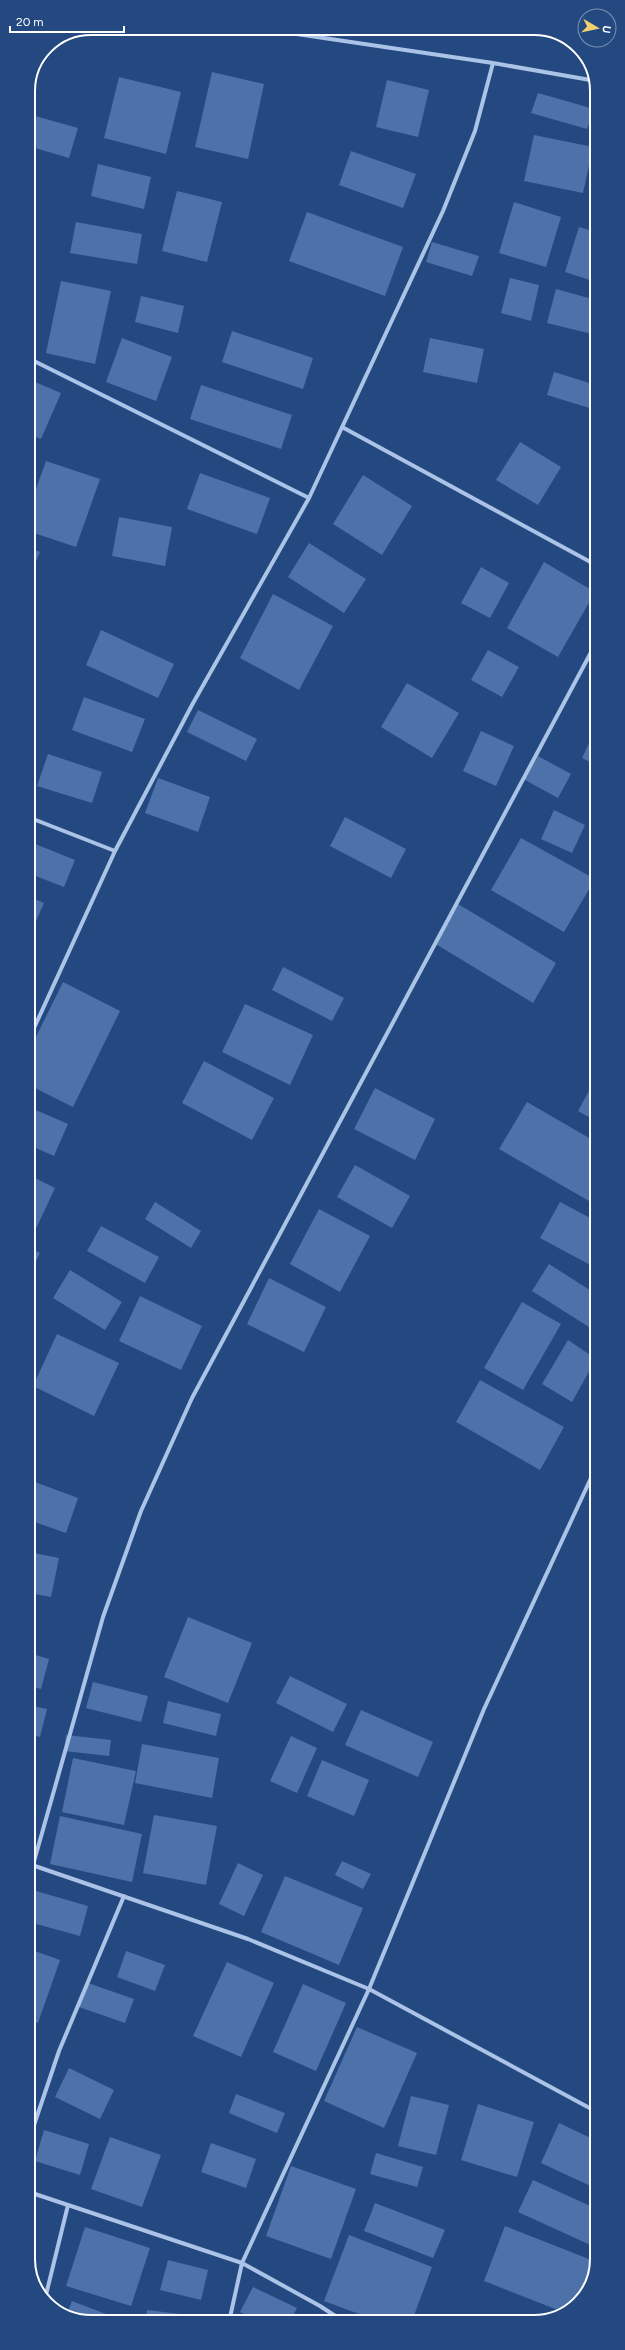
<svg xmlns="http://www.w3.org/2000/svg" width="625" height="2350" font-family="Figtree,sans-serif">
	<rect width="100%" height="100%" fill="#244980"/>
	<path fill="#4d72a9" d="M 212,72 L 264,84 L 248,159 L 195,147 Z
		M 119,77 L 181,92 L 166,154 L 104,138 Z
		M 387,80 L 429,90 L 418,137 L 376,127 Z
		M 538,93 L 594,109 L 587,129 L 531,113 Z
		M 28,114 L 78,128 L 69,158 L 28,146 Z
		M 534,135 L 593,147 L 583,193 L 524,181 Z
		M 351,151 L 416,174 L 403,208 L 339,185 Z
		M 98,164 L 151,177 L 144,209 L 91,196 Z
		M 177,191 L 222,202 L 207,262 L 162,251 Z
		M 514,202 L 561,217 L 546,267 L 499,253 Z
		M 307,212 L 403,247 L 385,296 L 289,261 Z
		M 76,222 L 142,234 L 137,264 L 70,253 Z
		M 579,227 L 596,232 L 596,282 L 565,272 Z
		M 432,242 L 479,256 L 472,276 L 426,262 Z
		M 510,278 L 539,285 L 531,321 L 501,313 Z
		M 61,281 L 111,291 L 95,364 L 46,353 Z
		M 556,289 L 596,300 L 596,335 L 547,323 Z
		M 141,296 L 184,306 L 178,333 L 135,322 Z
		M 232,331 L 313,358 L 303,389 L 222,362 Z
		M 122,338 L 172,357 L 156,401 L 106,382 Z
		M 430,338 L 484,349 L 477,383 L 423,372 Z
		M 554,372 L 596,385 L 596,410 L 547,395 Z
		M 28,379 L 61,393 L 41,439 L 28,434 Z
		M 201,385 L 292,415 L 281,449 L 190,419 Z
		M 520,442 L 561,467 L 538,505 L 496,480 Z
		M 46,461 L 100,479 L 76,547 L 28,531 L 28,511 Z
		M 200,473 L 270,498 L 257,534 L 187,509 Z
		M 363,475 L 412,506 L 382,555 L 333,524 Z
		M 119,517 L 172,527 L 165,566 L 112,556 Z
		M 309,543 L 366,579 L 344,613 L 288,577 Z
		M 28,547 L 40,552 L 28,581 Z
		M 544,562 L 595,592 L 558,657 L 507,628 Z
		M 481,567 L 509,583 L 490,618 L 461,603 Z
		M 273,594 L 333,626 L 299,690 L 240,658 Z
		M 101,630 L 174,664 L 158,698 L 86,665 Z
		M 488,650 L 519,667 L 502,697 L 471,680 Z
		M 407,683 L 459,713 L 432,758 L 381,727 Z
		M 84,697 L 145,719 L 132,752 L 72,730 Z
		M 198,710 L 257,739 L 246,761 L 187,732 Z
		M 596,729 L 596,765 L 582,758 Z
		M 481,731 L 514,746 L 496,786 L 463,771 Z
		M 48,754 L 102,772 L 92,803 L 37,786 Z
		M 538,756 L 571,774 L 558,798 L 525,780 Z
		M 158,778 L 210,797 L 198,832 L 145,813 Z
		M 554,810 L 585,825 L 572,853 L 541,839 Z
		M 345,817 L 406,849 L 391,878 L 330,846 Z
		M 596,831 L 596,842 L 592,840 Z
		M 521,838 L 595,879 L 564,932 L 491,890 Z
		M 28,841 L 75,860 L 64,887 L 28,873 Z
		M 28,896 L 44,903 L 28,939 Z
		M 458,904 L 556,963 L 533,1003 L 434,943 Z
		M 283,967 L 344,998 L 332,1021 L 272,990 Z
		M 63,982 L 120,1011 L 73,1107 L 29,1085 L 29,1051 Z
		M 245,1004 L 313,1035 L 290,1085 L 222,1052 Z
		M 204,1061 L 274,1098 L 252,1140 L 182,1103 Z
		M 596,1078 L 596,1121 L 578,1111 Z
		M 375,1088 L 435,1119 L 415,1160 L 354,1129 Z
		M 527,1102 L 596,1142 L 596,1205 L 499,1149 Z
		M 29,1107 L 68,1124 L 54,1156 L 29,1145 Z
		M 355,1165 L 410,1196 L 392,1228 L 337,1197 Z
		M 29,1175 L 55,1188 L 34,1233 L 29,1230 Z
		M 155,1202 L 201,1231 L 191,1248 L 145,1219 Z
		M 560,1202 L 596,1221 L 596,1268 L 540,1238 Z
		M 319,1209 L 370,1236 L 340,1292 L 290,1264 Z
		M 101,1226 L 159,1257 L 145,1283 L 87,1251 Z
		M 29,1248 L 40,1253 L 29,1276 Z
		M 549,1264 L 596,1294 L 596,1316 L 589,1327 L 532,1291 Z
		M 70,1270 L 122,1302 L 105,1330 L 53,1298 Z
		M 269,1278 L 326,1307 L 304,1352 L 247,1324 Z
		M 140,1296 L 202,1326 L 181,1370 L 119,1341 Z
		M 522,1302 L 561,1324 L 523,1390 L 484,1368 Z
		M 57,1334 L 119,1363 L 94,1416 L 33,1386 Z
		M 568,1340 L 596,1359 L 572,1402 L 542,1384 Z
		M 480,1380 L 564,1427 L 540,1470 L 456,1422 Z
		M 35,1482 L 78,1498 L 66,1533 L 29,1520 L 29,1498 Z
		M 29,1552 L 59,1558 L 51,1597 L 29,1593 Z
		M 188,1617 L 252,1643 L 228,1703 L 164,1677 Z
		M 29,1653 L 49,1659 L 41,1689 L 29,1686 Z
		M 290,1676 L 347,1704 L 333,1732 L 276,1703 Z
		M 93,1682 L 148,1696 L 141,1722 L 86,1708 Z
		M 168,1701 L 221,1714 L 216,1736 L 163,1723 Z
		M 29,1705 L 47,1709 L 40,1737 L 29,1734 Z
		M 361,1710 L 433,1742 L 418,1777 L 345,1745 Z
		M 66,1735 L 111,1740 L 109,1756 L 64,1751 Z
		M 291,1736 L 317,1748 L 297,1793 L 270,1781 Z
		M 142,1744 L 219,1758 L 212,1798 L 135,1783 Z
		M 73,1758 L 136,1771 L 124,1825 L 62,1812 Z
		M 322,1760 L 369,1780 L 354,1816 L 307,1796 Z
		M 154,1815 L 217,1826 L 206,1885 L 143,1873 Z
		M 60,1816 L 142,1834 L 132,1882 L 50,1864 Z
		M 342,1861 L 371,1874 L 363,1889 L 335,1875 Z
		M 238,1863 L 263,1875 L 244,1916 L 219,1904 Z
		M 285,1876 L 363,1908 L 339,1965 L 261,1932 Z
		M 29,1889 L 88,1906 L 80,1936 L 29,1922 Z
		M 29,1949 L 60,1960 L 38,2023 L 29,2019 Z
		M 126,1951 L 165,1965 L 155,1991 L 117,1977 Z
		M 227,1962 L 274,1983 L 241,2057 L 193,2036 Z
		M 88,1983 L 134,1999 L 125,2023 L 79,2007 Z
		M 303,1984 L 346,2003 L 316,2071 L 273,2052 Z
		M 357,2027 L 417,2053 L 384,2128 L 324,2101 Z
		M 69,2068 L 114,2090 L 100,2119 L 55,2097 Z
		M 236,2094 L 285,2113 L 277,2133 L 229,2113 Z
		M 411,2096 L 449,2105 L 436,2155 L 398,2146 Z
		M 478,2104 L 534,2122 L 517,2177 L 461,2160 Z
		M 559,2123 L 597,2141 L 597,2189 L 541,2163 Z
		M 44,2130 L 89,2144 L 80,2175 L 35,2161 Z
		M 110,2137 L 161,2155 L 142,2207 L 91,2189 Z
		M 211,2143 L 256,2159 L 246,2188 L 201,2172 Z
		M 376,2153 L 423,2167 L 417,2187 L 370,2174 Z
		M 291,2166 L 356,2189 L 331,2259 L 266,2236 Z
		M 533,2180 L 597,2209 L 597,2248 L 518,2212 Z
		M 375,2203 L 445,2230 L 433,2258 L 364,2231 Z
		M 505,2226 L 594,2261 L 579,2302 L 563,2312 L 484,2281 Z
		M 85,2227 L 150,2248 L 131,2306 L 66,2286 Z
		M 349,2235 L 432,2267 L 412,2321 L 378,2321 L 324,2301 Z
		M 168,2260 L 208,2270 L 201,2300 L 160,2290 Z
		M 253,2287 L 297,2308 L 290,2321 L 259,2321 L 240,2312 Z
		M 72,2301 L 127,2322 L 86,2322 L 67,2314 Z
		M 147,2310 L 204,2317 L 203,2322 L 146,2322 Z"/>
	<g fill="none" stroke-linecap="round" stroke-linejoin="round">
		<path stroke="#abc3e6" stroke-width="4" d="M 256,28 L 493,63 L 596,81
			M 79,33 L 161,28
			M 28,358 L 309,498
			M 342,427 L 596,565
			M 28,817 L 115,851
			M 29,1039 L 115,851 L 192,705 L 309,498 L 443,211 L 475,131 L 493,63
			M 29,1864 L 248,1939 L 369,1989 L 597,2112
			M 33,1865 L 103,1617 L 141,1511 L 192,1398 L 596,643
			M 29,2140 L 59,2051 L 124,1896
			M 29,2192 L 242,2263 L 369,1989 L 484,1709 L 597,1465
			M 45,2299 L 68,2205
			M 229,2322 L 242,2263 L 320,2306 L 343,2321"/>
	</g>
	<path d="M0 0H625V2350H0ZM91 35H534A56 56 0 0 1 590 91V2259A56 56 0 0 1 534 2315H91A56 56 0 0 1 35 2259V91A56 56 0 0 1 91 35Z" fill="#244980" fill-rule="evenodd"/>
	<path fill="none" stroke="#fff" stroke-width="2" d="M91 35H534A56 56 0 0 1 590 91V2259A56 56 0 0 1 534 2315H91A56 56 0 0 1 35 2259V91A56 56 0 0 1 91 35Z"/>
	<g transform="translate(597 28) rotate(99)"><circle r="19" fill="#244980" stroke="#7c92b3"/>
	<path d="M0-3L7 15L0 10L-7 15Z" fill="#f0d06f"/>
	<text y="-6" font-size="11" font-weight="bold" text-anchor="middle" fill="#ffffff">U</text>
	</g>
	<path d="M10 26v6h114v-6" fill="none" stroke="#ffffff" stroke-width="2"/>
	<text x="16" y="26" font-size="12" fill="#ffffff" stroke="#244980" stroke-width="3" paint-order="stroke">20 m</text>
</svg>
